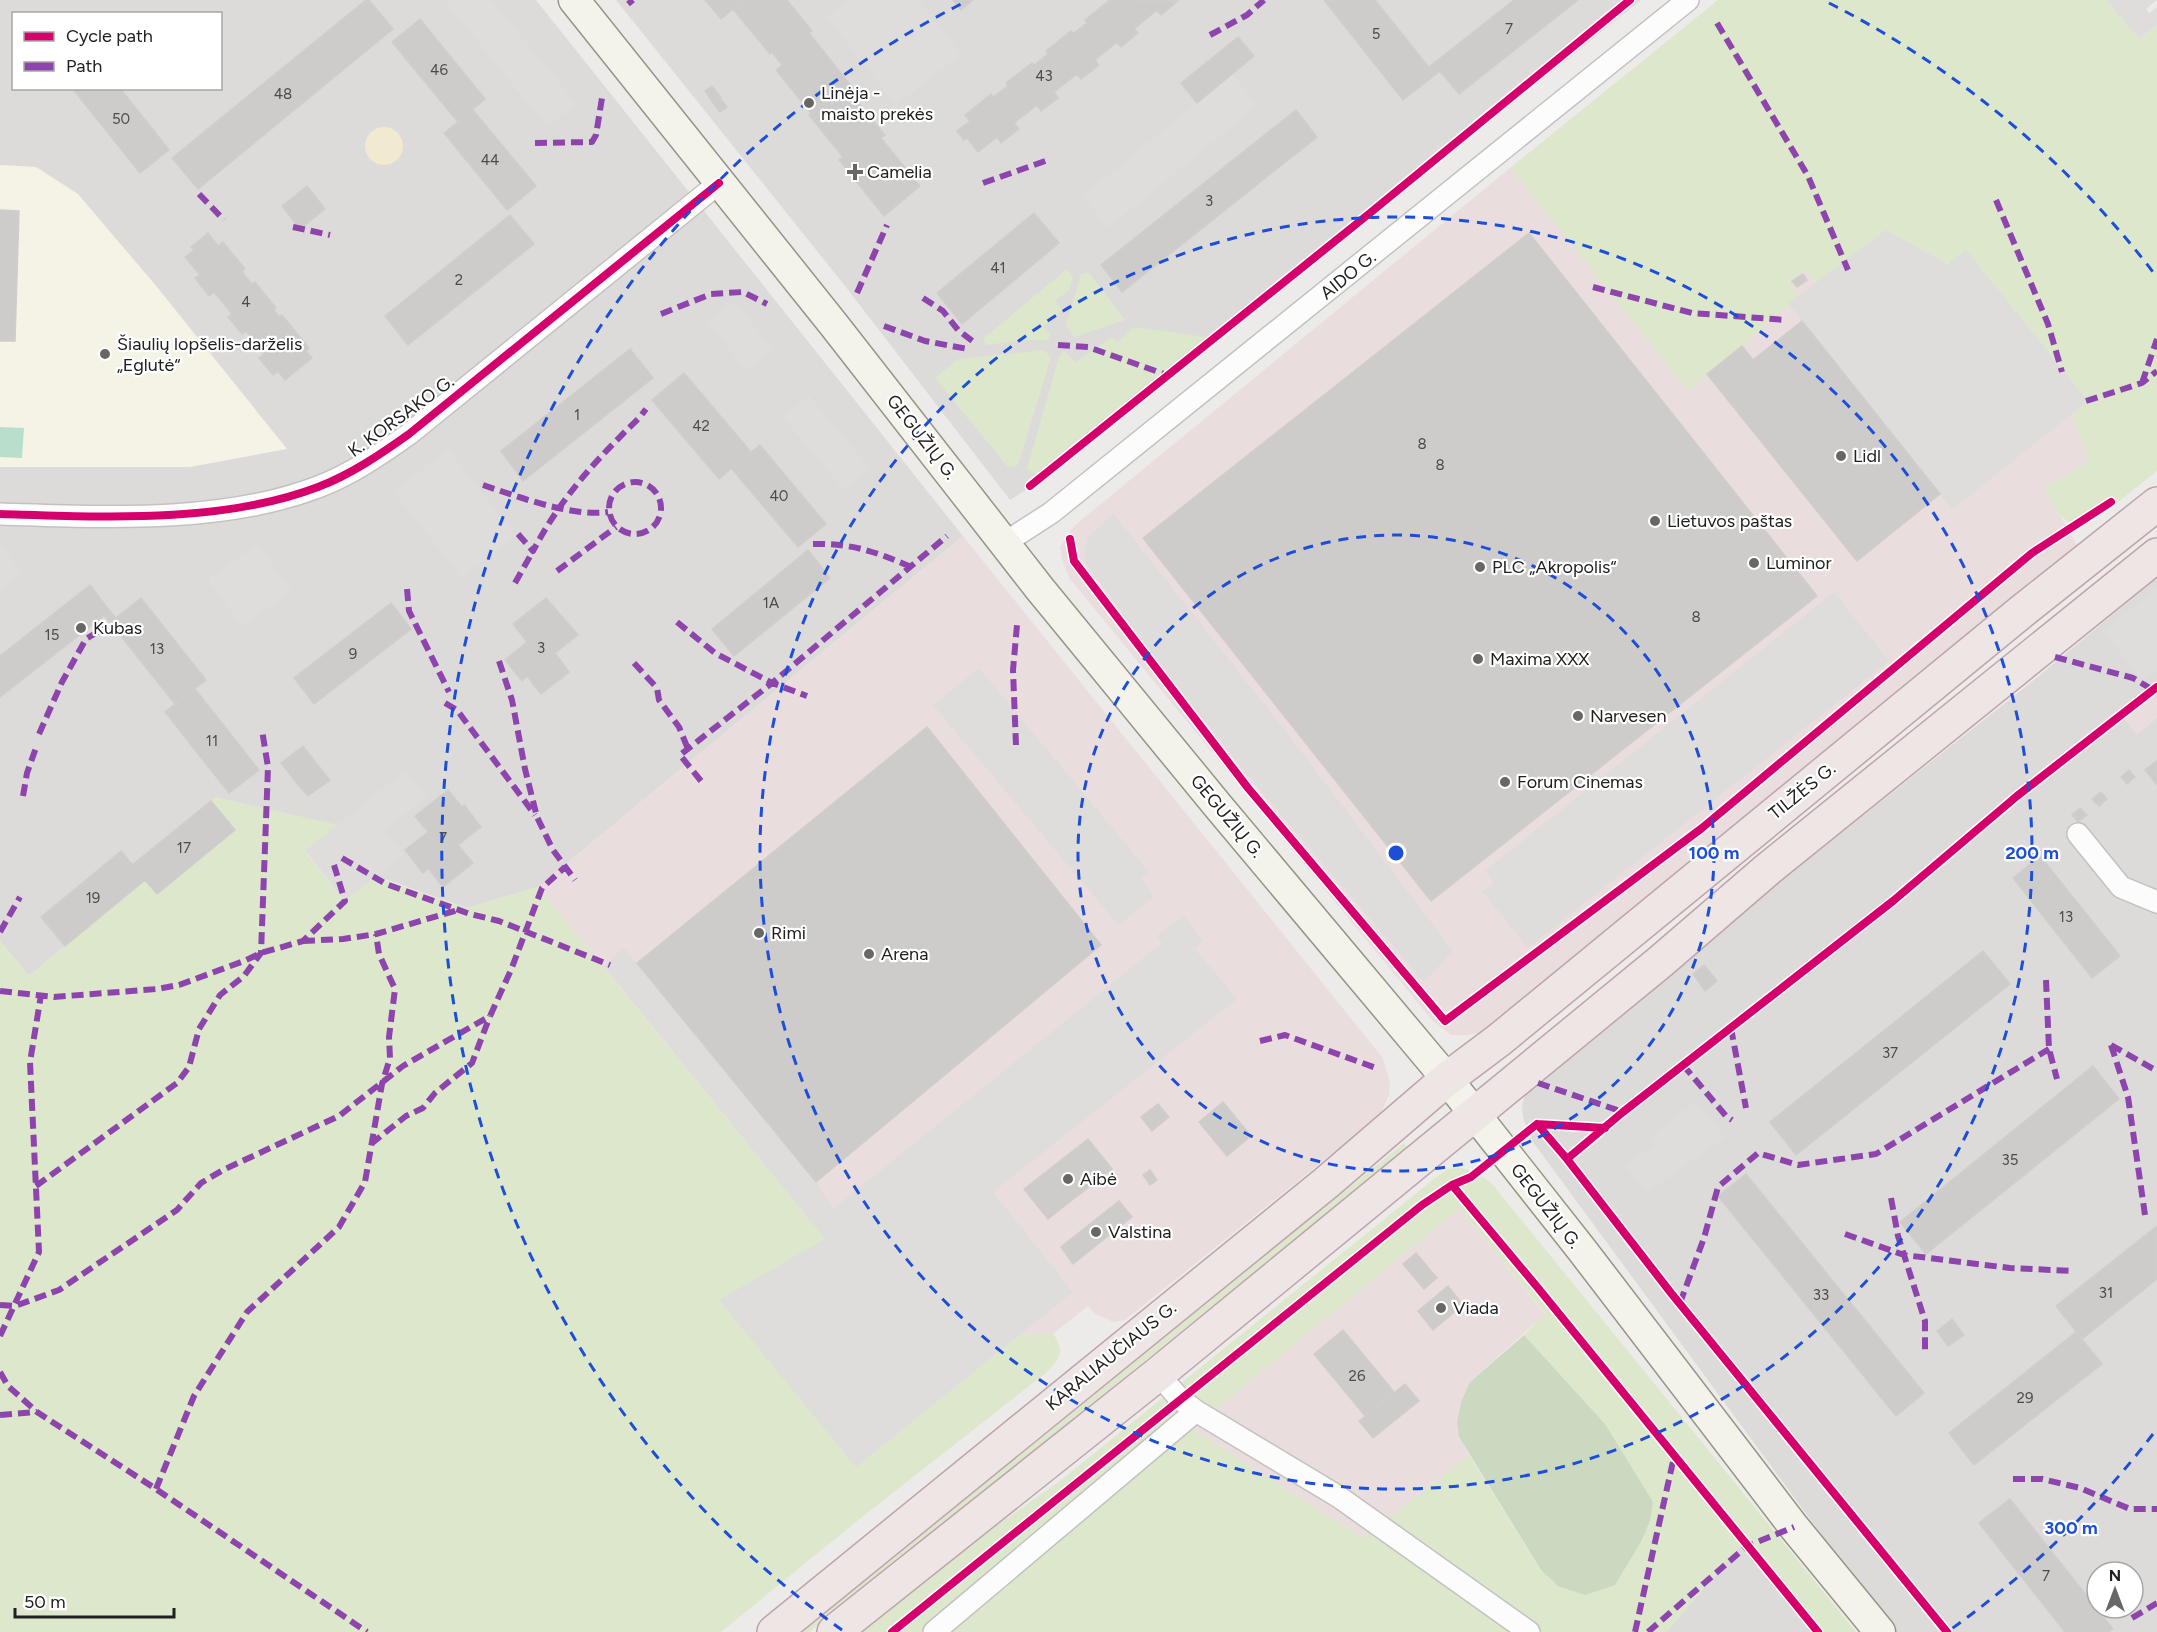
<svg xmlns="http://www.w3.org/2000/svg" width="2157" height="1632" font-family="Figtree,sans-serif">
	<rect width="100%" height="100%" fill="#edebe9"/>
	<path fill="#dddbda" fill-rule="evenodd" d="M 0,0 L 536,0 L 963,536 L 538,887 L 467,908 L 305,851 L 211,801 L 235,830 L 157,894 L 144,880 L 29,976 L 0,941 ZM 14,14 L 220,14 L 220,88 L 14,88 Z
		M 616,0 L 1641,0 L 1057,470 L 1010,500 L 845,286 Z
		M 2157,578 L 2157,1632 L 1893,1632 L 1533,1142 L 1523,1118 L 1522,1106 L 1525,1093 L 1541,1071 L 2024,688 ZM 2097,1572 L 2133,1572 L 2133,1608 L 2097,1608 Z
		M 1741,1545 L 1812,1632 L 1666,1632 Z"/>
	<path fill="#eadddd" d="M 1510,168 L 1688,390 L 1742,346 L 1798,296 L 1789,281 L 1805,269 L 1815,282 L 2088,401 L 2072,414 L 2089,461 L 2045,488 L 2080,551 L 1500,1021 L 1481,1032 L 1469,1035 L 1451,1035 L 1432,1020 L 1070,579 L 1062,560 L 1060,547 L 1074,526 Z
		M 963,536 L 1382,1057 L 1390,1081 L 1389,1095 L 1380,1115 L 1125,1320 L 1113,1322 L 1094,1313 L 1088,1306 L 1053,1334 L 1020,1335 L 856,1467 L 825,1239 L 538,887 Z
		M 2157,691 L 2157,718 L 2137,735 L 2124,719 Z
		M 1459,1208 L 1545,1314 L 1470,1382 L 1459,1437 L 1469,1455 L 1363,1538 L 1192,1429 Z"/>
	<path fill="#f5f3e6" d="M 0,165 L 36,167 L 78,194 L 157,287 L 287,449 L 190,467 L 0,467 Z"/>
	<path fill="#dce7cb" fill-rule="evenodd" d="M 1718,0 L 2106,0 L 2139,39 L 2157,25 L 2157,471 L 2103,514 L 2086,524 L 2067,521 L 2059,514 L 2045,488 L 2089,461 L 2072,414 L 2088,401 L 1966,251 L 1949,264 L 1886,231 L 1815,283 L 1805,270 L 1789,281 L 1799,296 L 1742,346 L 1688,391 L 1510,168 Z
		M 1067,269 L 1073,277 L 1069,290 L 1055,301 L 1062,310 L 1043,327 L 1051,335 L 1047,340 L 1026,340 L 985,345 L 983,339 Z
		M 1088,272 L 1125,320 L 1074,337 L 1066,325 L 1081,274 Z
		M 1134,327 L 1206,337 L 1035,474 L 1027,469 L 1059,357 L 1064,351 L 1075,362 L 1112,337 L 1118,342 Z
		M 1044,350 L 1051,357 L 1018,465 L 1011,467 L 1007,466 L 935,378 L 958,359 Z
		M 216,797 L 338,825 L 305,852 L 345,901 L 375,877 L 467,908 L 538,887 L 825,1239 L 857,1466 L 1020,1335 L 1053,1334 C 1065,1350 1060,1359 1047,1372 L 857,1521 L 721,1632 L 0,1632 L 0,941 L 29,976 L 145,880 L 157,894 L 235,830 L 211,801 Z
		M 1404,1143 L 1408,1148 L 809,1632 L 798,1632 Z
		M 1457,1168 C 1472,1169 1482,1175 1493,1185 L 1856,1632 L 1812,1632 L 1741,1545 L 1666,1632 L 853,1632 L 913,1585 L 1061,1480 L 1434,1179 L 1448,1169 ZM 1459,1208 L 1545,1313 L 1524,1335 L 1605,1424 L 1650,1521 L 1641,1542 L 1615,1585 L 1541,1571 L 1469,1455 L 1363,1538 L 1192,1429 Z"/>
	<path fill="#cbd9c1" d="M 1524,1335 L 1605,1424 L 1653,1502 L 1650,1521 L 1641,1542 L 1615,1585 L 1585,1595 L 1558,1586 L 1541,1570 L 1459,1437 L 1457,1421 L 1462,1400 L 1470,1382 Z"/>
	<path fill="#f2e9d1" d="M365 146a19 19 0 1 1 38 0a19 19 0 1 1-38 0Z"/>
	<path fill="#b9dfcc" d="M 0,427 L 24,428 L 22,458 L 0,457 Z"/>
	<path fill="#dedddc" d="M 444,0 L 491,0 L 576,103 L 547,127 Z
		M 848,0 L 918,0 L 961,54 L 896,105 L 827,17 Z
		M 2106,0 L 2157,0 L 2146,9 L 2149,13 L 2157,7 L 2157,25 L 2139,39 Z
		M 1232,74 L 1258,105 L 1108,228 L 1083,196 Z
		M 1886,230 L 1948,264 L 1966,250 L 2088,401 L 1952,510 L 1788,303 Z
		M 734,301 L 773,349 L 747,371 L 708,322 Z
		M 809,396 L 870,468 L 844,490 L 783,417 Z
		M 448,449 L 516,536 L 462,578 L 394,492 Z
		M 1113,513 L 1287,733 L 1453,951 L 1424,982 L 1255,784 L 1159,664 L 1087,565 L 1084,560 L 1088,537 Z
		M 257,544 L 292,591 L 242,627 L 208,579 Z
		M 0,548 L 4,548 L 21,573 L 0,589 Z
		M 2157,588 L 2157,670 L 2143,681 L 2103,631 Z
		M 1834,592 L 1889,661 L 1528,948 L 1482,891 L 1494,882 L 1485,871 Z
		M 979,668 L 1149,872 L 1141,878 L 1154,896 L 1119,926 L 933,705 Z
		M 406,770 L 427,796 L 385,830 L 404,854 L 345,901 L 305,851 Z
		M 1184,916 L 1203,940 L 1195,949 L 1237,999 L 993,1192 L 1073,1292 L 856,1467 L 719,1300 L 825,1239 L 604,966 L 623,947 L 815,1180 L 833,1209 L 1162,943 L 1157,936 Z
		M 1696,1101 L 1725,1137 L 1646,1193 L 1625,1165 L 1655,1144 L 1650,1137 Z"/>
	<path fill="#ceccca" stroke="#d0cdcb" stroke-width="1.5" d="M 366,0 L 369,0 L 393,29 L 198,189 L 172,158 Z
		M 705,0 L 744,0 L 721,19 Z
		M 744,0 L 787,0 L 812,31 L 809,33 L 856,92 L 852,95 L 885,135 L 881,138 L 920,186 L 884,216 L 839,160 L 843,157 L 809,115 L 811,113 L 776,70 L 782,65 L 772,52 L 770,54 L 733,9 Z
		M 953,0 L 973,0 L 961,10 Z
		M 1110,0 L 1178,1 L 1161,15 L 1157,10 L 1134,29 L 1138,33 L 1121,47 L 1117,42 L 1095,60 L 1099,65 L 1081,79 L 1077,74 L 1054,92 L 1058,98 L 1041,111 L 1037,105 L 1014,123 L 1019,129 L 1001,143 L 997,137 L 978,152 L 967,138 L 964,140 L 957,131 L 970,121 L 965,115 L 991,94 L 993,97 L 1008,86 L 1006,83 L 1032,63 L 1034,65 L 1048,54 L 1046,51 L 1071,31 L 1074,33 L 1087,23 L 1085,20 Z
		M 1324,0 L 1375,0 L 1435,75 L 1403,100 Z
		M 1514,0 L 1578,0 L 1459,94 L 1440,71 L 1435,75 L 1429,67 Z
		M 420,19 L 485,99 L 458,122 L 392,42 Z
		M 1238,37 L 1254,56 L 1197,103 L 1181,83 Z
		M 712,86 L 721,97 L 713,103 L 705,91 Z
		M 72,88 L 120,88 L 169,150 L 140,173 Z
		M 720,98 L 727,107 L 720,112 L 713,103 Z
		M 473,110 L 536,186 L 507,210 L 444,133 Z
		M 1296,110 L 1317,137 L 1122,292 L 1101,265 Z
		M 307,186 L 325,209 L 300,229 L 282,206 Z
		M 0,210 L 19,211 L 15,341 L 0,341 Z
		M 1034,213 L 1059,243 L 962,324 L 937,293 Z
		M 510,215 L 534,244 L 408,345 L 385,316 Z
		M 208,233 L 218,246 L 223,242 L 245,269 L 242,272 L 252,284 L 255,282 L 276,308 L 274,310 L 279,317 L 282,315 L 309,348 L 306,351 L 312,358 L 285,380 L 278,371 L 273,375 L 259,358 L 264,354 L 246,331 L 242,334 L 228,317 L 232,314 L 214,292 L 209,296 L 195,278 L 200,275 L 185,257 L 194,250 L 191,247 Z
		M 1529,233 L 1817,596 L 1431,901 L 1143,538 Z
		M 1803,274 L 1807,280 L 1797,287 L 1792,281 Z
		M 1802,321 L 1940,494 L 1857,561 L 1707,374 L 1742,346 L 1753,360 Z
		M 630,349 L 653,378 L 523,481 L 501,451 Z
		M 684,373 L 751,452 L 719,479 L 652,400 Z
		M 760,445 L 826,524 L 798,547 L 731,468 Z
		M 808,550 L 830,578 L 734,656 L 712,629 Z
		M 90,585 L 110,611 L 0,697 L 0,656 Z
		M 141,598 L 206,680 L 175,704 L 104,615 L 110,611 L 116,618 Z
		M 546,598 L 578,635 L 555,653 L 569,672 L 541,694 L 527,676 L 522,681 L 505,660 L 527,642 L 513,624 Z
		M 391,603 L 411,629 L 314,704 L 294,678 Z
		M 195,689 L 259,770 L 229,793 L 165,712 Z
		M 927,727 L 1101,945 L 816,1182 L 637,963 Z
		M 303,746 L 317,764 L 295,781 L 281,763 Z
		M 2157,761 L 2157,785 L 2145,770 Z
		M 317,764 L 330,780 L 308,796 L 295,781 Z
		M 2129,770 L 2135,777 L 2127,784 L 2121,777 Z
		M 448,790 L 462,807 L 464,805 L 481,827 L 458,845 L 473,863 L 443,887 L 428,868 L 423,873 L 405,850 L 428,832 L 415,816 Z
		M 2101,792 L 2107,799 L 2099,806 L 2092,799 Z
		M 211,801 L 235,830 L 157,894 L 132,865 Z
		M 2080,808 L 2087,815 L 2078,822 L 2072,815 Z
		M 121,851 L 145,880 L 65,946 L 41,917 Z
		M 2040,856 L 2120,956 L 2092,978 L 2013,878 Z
		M 1983,951 L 2010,984 L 1796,1155 L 1770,1122 Z
		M 1704,965 L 1717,981 L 1705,991 L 1693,974 Z
		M 2093,1066 L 2119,1099 L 1926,1254 L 1900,1222 Z
		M 1223,1102 L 1251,1136 L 1227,1156 L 1199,1122 Z
		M 1158,1104 L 1169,1117 L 1152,1131 L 1141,1117 Z
		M 1088,1139 L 1112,1169 L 1048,1219 L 1024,1189 Z
		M 1150,1170 L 1157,1180 L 1150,1185 L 1143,1175 Z
		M 1746,1174 L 1924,1393 L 1896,1416 L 1718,1196 Z
		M 1119,1201 L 1132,1217 L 1073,1264 L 1061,1247 Z
		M 2157,1226 L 2157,1279 L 2082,1339 L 2056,1306 Z
		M 1416,1253 L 1437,1278 L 1424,1289 L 1403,1264 Z
		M 1448,1286 L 1463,1305 L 1433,1330 L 1418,1311 Z
		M 1952,1319 L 1964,1335 L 1948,1346 L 1937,1331 Z
		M 1343,1330 L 1394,1392 L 1365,1416 L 1314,1354 Z
		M 2076,1332 L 2102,1364 L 1974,1465 L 1949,1433 Z
		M 1405,1384 L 1419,1401 L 1373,1438 L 1359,1421 Z
		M 2010,1499 L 2113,1629 L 2108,1632 L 2065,1632 L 1979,1523 Z"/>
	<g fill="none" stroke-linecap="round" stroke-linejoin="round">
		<g stroke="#c3c2c1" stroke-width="24">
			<path id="minor" d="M 0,514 C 102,517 221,524 318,487 C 350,475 381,454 409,434 L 719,183
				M 1003,544 L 1051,513 L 1688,0
				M 2078,834 L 2121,887 L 2157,902
				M 1158,1374 L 1180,1399 L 1196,1411 L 1339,1497 L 1529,1632
				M 934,1632 L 1196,1411"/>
		</g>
		<g stroke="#969583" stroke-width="33">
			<path id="secondary" d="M 574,0 L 834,325 L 1040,589 L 1218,806 L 1447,1079 L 1582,1250 L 1794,1527 L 1880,1632"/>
		</g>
		<g stroke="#bfa3ae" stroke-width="36">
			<path id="trunk" d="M 774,1632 L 1326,1183 L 1447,1079 L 1499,1040 L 2021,612 L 2157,504
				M 834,1632 L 1158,1374 L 1660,962 L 1768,869 L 2157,555"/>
		</g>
		<use href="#minor" stroke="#fcfcfc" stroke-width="21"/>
		<use href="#secondary" stroke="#f3f3ec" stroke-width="30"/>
		<use href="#trunk" stroke="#ede6e4" stroke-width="33"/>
		<path stroke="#8e44ad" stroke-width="6" stroke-dasharray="12 6" stroke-linecap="butt" d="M 628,4 L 633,0
			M 1717,23 L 1808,176 L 1848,270
			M 1210,35 L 1247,15 L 1264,0
			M 535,143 L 592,142 L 596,135 L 602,98
			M 983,183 L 1048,160
			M 199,194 L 224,220
			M 1996,200 L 2048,324 L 2062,372
			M 293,227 L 330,235
			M 1593,287 L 1692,313 L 1786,320
			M 857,293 L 887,225
			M 923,298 L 943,311 L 958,330 L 975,343
			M 661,314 L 711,294 L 743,292 L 767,304
			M 884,326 L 925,341 L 968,349
			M 1058,345 L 1088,347 L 1167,375
			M 2142,383 L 2157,339
			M 2086,401 L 2142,383 L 2157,371
			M609 508a26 26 0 1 1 52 0a26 26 0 1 1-52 0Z
			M 483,485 C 519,497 572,517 608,512
			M 518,534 L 533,551 C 562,496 596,460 640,417 L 646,409
			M 813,544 C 851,543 877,552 911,567
			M 557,571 L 616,527
			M 515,583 L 533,551
			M 407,589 L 409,611 L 449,692
			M 677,622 L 715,653 L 772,683 L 807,696
			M 2055,657 L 2133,678 L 2153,690
			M 499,661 L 512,700 L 525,769 L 537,817 L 553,850 L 575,880
			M 634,663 L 657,688 L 659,700 L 679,727 L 688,749
			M 445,703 L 457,710 L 535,815
			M 39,734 L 62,682 L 86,639 L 107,626
			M 1016,745 L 1013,670 L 1017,625
			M 701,781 L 680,755 L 772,683 L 947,536
			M 23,796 L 27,773 L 37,745
			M 342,858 L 386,884 L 470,914 L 499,921 L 610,965
			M 0,932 L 20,897
			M 303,941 L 343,939 L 376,934 L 458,910
			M 2046,980 L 2049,1049 L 2057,1079
			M 0,991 L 54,997 L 157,989 L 179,985 L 244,961 L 261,953 L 303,941 L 345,901 L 334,865
			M 1731,1028 L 1746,1108
			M 1260,1041 L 1285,1035 L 1379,1069
			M 2111,1045 L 2128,1097 L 2145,1215
			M 2111,1045 L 2157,1071
			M 1683,1065 L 1726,1116 L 1732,1120
			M 1538,1083 L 1623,1112
			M 371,1144 L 406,1116 L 423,1108 L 435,1093 L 472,1063 L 490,1016
			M 36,1186 L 177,1083 L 189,1067 L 199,1029 L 220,995 L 244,976 L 261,953 L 268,767 L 262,730
			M 1891,1198 L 1898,1236 L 1925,1321 L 1925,1351
			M 1845,1234 L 1904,1255 L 2010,1268 L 2073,1271
			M 1680,1303 L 1704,1238 L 1718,1187 L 1758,1153 L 1798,1165 L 1876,1154 L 2049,1049
			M 0,1305 L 15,1306 L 59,1290 L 177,1210 L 201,1183 L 223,1170 L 339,1116 L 403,1066 L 490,1016 L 511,970 L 542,888 L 565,867
			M 0,1336 L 39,1252 L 30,1062 L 41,995
			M 0,1372 L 8,1386 L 37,1412 L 156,1489 L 367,1632
			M 0,1415 L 37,1412
			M 2013,1479 L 2042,1479 L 2080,1488 L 2130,1509 L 2157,1509
			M 156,1489 L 194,1396 L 247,1312 L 339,1227 L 365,1182 L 382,1084 L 390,1058 L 389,1037 L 395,989 L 379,954 L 376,934
			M 2132,1618 L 2157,1603
			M 1635,1632 L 1674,1457
			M 1648,1632 L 1747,1546 L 1794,1527"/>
		<g stroke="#fff" stroke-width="11">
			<path id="cycleway" d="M 1030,486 L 1370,213 L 1630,0
				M 0,514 C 102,517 221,524 318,487 C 350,475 381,454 409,434 L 719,183
				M 1070,539 L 1074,561 L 1248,788 L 1445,1021 L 1702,828 L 2032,553 L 2111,502
				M 1537,1124 L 1567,1159 L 1671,1293 L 1947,1632
				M 1567,1159 L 1623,1112 L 1893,901 L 2017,796 L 2157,687
				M 1452,1185 L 1538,1288 L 1818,1632
				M 892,1632 L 1422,1205 L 1452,1185 L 1471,1177 L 1537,1124 L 1605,1128"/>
		</g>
		<use href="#cycleway" stroke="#d6006c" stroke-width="8"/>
	</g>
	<g fill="none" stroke="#1d4ed8" stroke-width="3" stroke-dasharray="10 8">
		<circle cx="1396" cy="853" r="318"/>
		<circle cx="1396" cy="853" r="636"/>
		<path d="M2153 1434A954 954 0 0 1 1950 1630M842 1630A954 954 0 0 1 963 3M1829 3A954 954 0 0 1 2153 272"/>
	</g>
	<g fill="#686766" stroke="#fff" stroke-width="2">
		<circle cx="809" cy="103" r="6"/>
		<path d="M852 163h6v6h6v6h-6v6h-6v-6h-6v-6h6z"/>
		<circle cx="105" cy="354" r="6"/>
		<circle cx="1841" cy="456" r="6"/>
		<circle cx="1655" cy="521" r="6"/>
		<circle cx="1754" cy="563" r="6"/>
		<circle cx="1480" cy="567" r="6"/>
		<circle cx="81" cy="628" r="6"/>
		<circle cx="1478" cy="659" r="6"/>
		<circle cx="1578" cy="716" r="6"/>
		<circle cx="1505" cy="782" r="6"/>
		<circle cx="759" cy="933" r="6"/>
		<circle cx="869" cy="954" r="6"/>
		<circle cx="1068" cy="1179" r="6"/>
		<circle cx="1096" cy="1232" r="6"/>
		<circle cx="1441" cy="1308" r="6"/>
	</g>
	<g text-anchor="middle" stroke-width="4.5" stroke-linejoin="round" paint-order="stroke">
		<g font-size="15" fill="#4c4b4a">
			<text x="1509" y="34">7</text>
			<text x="1376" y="39">5</text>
			<text x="439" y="75">46</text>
			<text x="1044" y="81">43</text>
			<text x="283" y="99">48</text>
			<text x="121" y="124">50</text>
			<text x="490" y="165">44</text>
			<text x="1209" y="206">3</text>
			<text x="998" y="273">41</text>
			<text x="459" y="285">2</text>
			<text x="246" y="307">4</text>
			<text x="577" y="420">1</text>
			<text x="701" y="431">42</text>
			<text x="1422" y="449">8</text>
			<text x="1440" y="470">8</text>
			<text x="779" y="501">40</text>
			<text x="771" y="608">1A</text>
			<text x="1696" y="622">8</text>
			<text x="52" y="640">15</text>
			<text x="541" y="653">3</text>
			<text x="157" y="654">13</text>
			<text x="353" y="659">9</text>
			<text x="212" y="746">11</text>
			<text x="443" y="843">7</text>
			<text x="184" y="853">17</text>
			<text x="93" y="903">19</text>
			<text x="2066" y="922">13</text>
			<text x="1890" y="1058">37</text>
			<text x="2010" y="1165">35</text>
			<text x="2106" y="1298">31</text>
			<text x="1821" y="1300">33</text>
			<text x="1357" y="1381">26</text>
			<text x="2025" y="1403">29</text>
			<text x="2046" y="1581">7</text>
		</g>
		<g font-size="18" fill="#202020" stroke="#fff" text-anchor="start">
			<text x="821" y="99">Linėja -<tspan x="821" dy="21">maisto prekės</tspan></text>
			<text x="867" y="178">Camelia</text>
			<text x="117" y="350">Šiaulių lopšelis-darželis<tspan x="117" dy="21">„Eglutė“</tspan></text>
			<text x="1853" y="462">Lidl</text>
			<text x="1667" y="527">Lietuvos paštas</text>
			<text x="1766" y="569">Luminor</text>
			<text x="1492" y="573">PLC „Akropolis“</text>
			<text x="93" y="634">Kubas</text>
			<text x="1490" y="665">Maxima XXX</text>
			<text x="1590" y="722">Narvesen</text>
			<text x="1517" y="788">Forum Cinemas</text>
			<text x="771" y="939">Rimi</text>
			<text x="881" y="960">Arena</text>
			<text x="1080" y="1185">Aibė</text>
			<text x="1108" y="1238">Valstina</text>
			<text x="1453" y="1314">Viada</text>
		</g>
		<g font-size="18" fill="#202020" stroke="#fff">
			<text transform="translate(1348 275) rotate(-39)" y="6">AIDO G.</text>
			<text transform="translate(401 416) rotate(-36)" y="6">K. KORSAKO G.</text>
			<text transform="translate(922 437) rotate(52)" y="6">GEGUŽIŲ G.</text>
			<text transform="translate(1802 791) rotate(-39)" y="6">TILŽĖS G.</text>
			<text transform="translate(1227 816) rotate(50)" y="6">GEGUŽIŲ G.</text>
			<text transform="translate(1546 1206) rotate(52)" y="6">GEGUŽIŲ G.</text>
			<text transform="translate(1111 1356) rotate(-39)" y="6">KARALIAUČIAUS G.</text>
		</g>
	</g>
	<circle cx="1396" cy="853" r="9" fill="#1d4ed8" stroke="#fff" stroke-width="3"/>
	<g font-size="18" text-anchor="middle" font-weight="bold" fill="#1d4ed8" stroke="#fff" stroke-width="4.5" stroke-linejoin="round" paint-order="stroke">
		<text x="1714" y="859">100 m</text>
		<text x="2032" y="859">200 m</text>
		<text x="2071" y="1534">300 m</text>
	</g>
	<rect x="12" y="12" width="210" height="78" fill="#ffffff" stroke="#a6a6a6" stroke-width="1.5"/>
	<rect x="24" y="32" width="30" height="9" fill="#d6006c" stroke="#a6a6a6" stroke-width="1.5"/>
	<text x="66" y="42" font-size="18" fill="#202020">Cycle path</text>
	<rect x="24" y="62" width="30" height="9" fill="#8e44ad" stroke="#a6a6a6" stroke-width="1.5"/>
	<text x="66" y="72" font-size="18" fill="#202020">Path</text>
	<g transform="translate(2115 1590)"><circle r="28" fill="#ffffff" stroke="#a6a6a6" stroke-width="1.5"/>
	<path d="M0-4.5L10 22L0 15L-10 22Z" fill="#686766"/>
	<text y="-9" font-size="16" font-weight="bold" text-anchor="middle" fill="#202020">N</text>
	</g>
	<path d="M15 1608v9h159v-9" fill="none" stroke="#202020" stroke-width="3"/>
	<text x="24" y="1608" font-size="18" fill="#202020" stroke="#ffffff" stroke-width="4.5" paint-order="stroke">50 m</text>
</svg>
